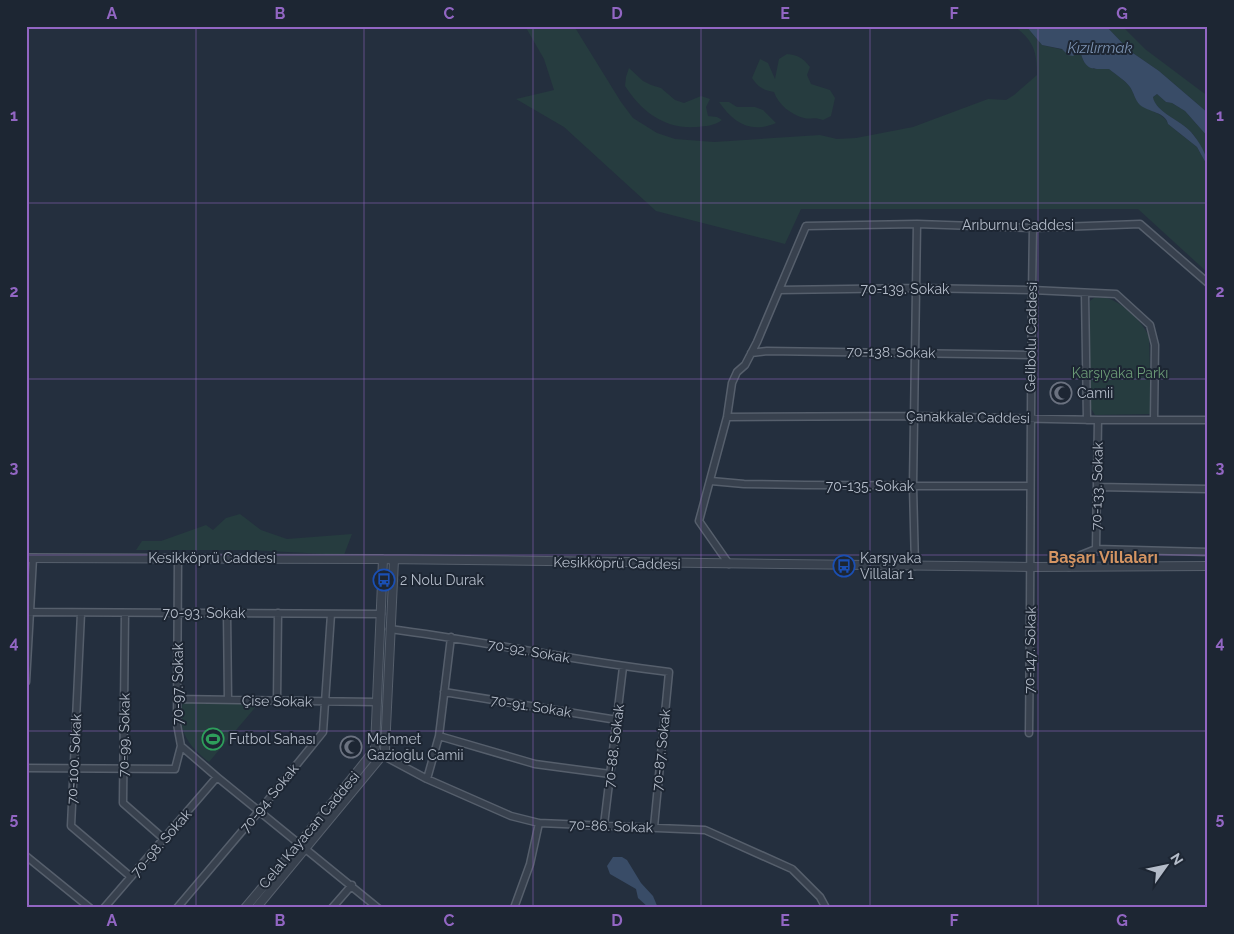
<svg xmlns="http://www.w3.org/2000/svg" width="1234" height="934" font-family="Raleway,sans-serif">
	<rect width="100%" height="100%" fill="#242f3e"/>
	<path fill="#263c3f" d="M 525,26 L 574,26 L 621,102 L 633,118 L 657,133 L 675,139 L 714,142 L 820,135 L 837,139 L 856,138 L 913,127 L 988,99 L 1006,100 L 1014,95 L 1037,75 C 1037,52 1034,41 1014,26 L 1026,26 L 1042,45 L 1081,54 C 1086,71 1094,69 1109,69 C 1116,75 1125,80 1130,87 C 1134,93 1135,100 1140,104 C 1149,110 1166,115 1168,124 L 1197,147 L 1208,167 L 1208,273 L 1138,209 L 801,209 L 785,244 L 656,211 L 564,127 L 516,99 L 554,90 L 544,59 Z
		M 1106,26 L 1122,26 L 1145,49 L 1201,91 L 1208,96 L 1208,113 L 1159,71 L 1130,51 Z
		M 787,54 C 798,55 803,58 810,67 L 807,75 L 811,84 L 830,90 L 835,98 L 831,116 L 823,120 C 813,116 812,120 804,118 C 791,115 778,104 774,92 C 763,90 758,87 752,78 L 760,59 L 768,63 L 775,79 L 779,59 Z
		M 629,68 L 643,81 L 651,85 L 661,88 L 675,100 L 684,103 L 701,96 L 710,99 L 706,107 L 708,116 L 717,117 L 722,120 C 714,126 706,126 696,127 C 664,129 642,112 625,86 L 626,77 Z
		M 1157,94 L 1166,102 L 1172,103 L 1185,111 L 1208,137 L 1208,157 C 1200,150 1198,138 1190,131 C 1181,121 1154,111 1153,97 Z
		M 719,102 L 729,102 L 737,107 L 755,107 L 763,110 L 776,123 C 750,134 734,123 719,102 Z
		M 1095,297 C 1099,298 1103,298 1107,298 C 1122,302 1144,323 1149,337 L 1151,414 L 1095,415 L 1089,405 L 1090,301 Z
		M 240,514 L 261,530 L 287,539 L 352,534 L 344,555 L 251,550 L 136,550 L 142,541 L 161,541 L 206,525 L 213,530 L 226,518 Z
		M 183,702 L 259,703 L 209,762 C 187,745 177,730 183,702 Z"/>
	<path fill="#394c67" d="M 1026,26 L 1106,26 L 1130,51 L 1159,71 L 1208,113 L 1208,137 L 1185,111 L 1172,103 L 1166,102 L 1157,94 L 1153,97 C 1155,112 1182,121 1191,132 C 1199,141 1208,156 1208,167 L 1197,147 L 1168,124 C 1166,112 1148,112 1140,105 C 1135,100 1134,93 1130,87 C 1125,80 1116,75 1109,69 C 1093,69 1086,71 1081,54 L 1077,53 L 1073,56 L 1068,55 L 1062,49 L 1042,45 Z
		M 613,857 L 622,857 L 627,860 L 641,883 L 653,896 L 658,908 L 649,908 L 638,898 L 636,889 L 610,874 L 607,866 Z"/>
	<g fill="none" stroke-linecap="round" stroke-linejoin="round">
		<g stroke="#565f6c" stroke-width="9">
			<path id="minor" d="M 779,290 L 916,288 L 1032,290 L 1116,294 L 1150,325 L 1155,345 L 1154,420
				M 1085,293 L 1087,420
				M 751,353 L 767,351 L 1031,355
				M 727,417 L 915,416 L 1098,420 L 1208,420
				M 711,481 L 744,484 L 805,485 L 1029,486
				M 1097,487 L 1208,489
				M 1096,549 L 1208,552
				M 178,558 L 177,724 L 181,746 L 217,777 L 378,908
				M 729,564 L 699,521 L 727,417 L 732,383 L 737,372 L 745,365 L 757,342 L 806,226 L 917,224 L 1033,228 L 1140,224 L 1208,283
				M 915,566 L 913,486 L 917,224
				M 1069,567 L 1081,555 L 1096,549 L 1098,420
				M 26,612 L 381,614
				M 81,613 L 71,826 L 131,877
				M 125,613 L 123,803 L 164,839
				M 227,613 L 228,700
				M 390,629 C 483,641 575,661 669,672 L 654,827
				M 26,682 L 33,558
				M 444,692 L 617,720
				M 177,699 L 377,702
				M 277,700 L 278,613
				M 1029,733 C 1031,564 1030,396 1033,228
				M 439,736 L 535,764 L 610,774
				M 384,756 L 427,779 L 511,816 L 539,823 L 705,830 L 792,869 L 820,897 L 826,908
				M 26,768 L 175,769 L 181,746
				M 427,779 L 439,736 L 451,637
				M 604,825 L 623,667
				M 26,856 L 90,908
				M 104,908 L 217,777
				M 177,908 L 260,810 L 323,732 L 331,614
				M 332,908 L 352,885
				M 514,908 L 530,864 L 539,823"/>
		</g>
		<g stroke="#565f6c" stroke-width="10">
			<path id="tertiary" d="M 26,558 L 383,559 L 1031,567 L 1208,566
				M 375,747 L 383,559
				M 385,749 L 394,560
				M 245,908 L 300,843 L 373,752
				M 256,908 L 380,758"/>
		</g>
		<use href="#minor" stroke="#38414e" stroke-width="6"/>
		<use href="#tertiary" stroke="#38414e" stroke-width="8"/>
	</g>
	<path fill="none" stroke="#9266c3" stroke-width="1" stroke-opacity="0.55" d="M 196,26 L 196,908M 364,26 L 364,908M 533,26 L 533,908M 701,26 L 701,908M 870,26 L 870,908M 1038,26 L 1038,908M 26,203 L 1208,203M 26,379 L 1208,379M 26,555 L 1208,555M 26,731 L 1208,731"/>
	<defs>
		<g id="mosque-ring" transform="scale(1.125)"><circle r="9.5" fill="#1d2633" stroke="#6b7280" stroke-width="1.5"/><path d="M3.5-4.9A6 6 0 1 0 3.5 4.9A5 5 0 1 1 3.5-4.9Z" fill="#6b7280"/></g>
		<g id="bus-ring" transform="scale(1.125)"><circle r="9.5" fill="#1d2633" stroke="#1a4fb4" stroke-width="1.5"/><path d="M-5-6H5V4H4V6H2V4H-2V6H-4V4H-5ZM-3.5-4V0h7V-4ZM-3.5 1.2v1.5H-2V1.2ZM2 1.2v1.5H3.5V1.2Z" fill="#1a4fb4"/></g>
		<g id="stadium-ring" transform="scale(1.125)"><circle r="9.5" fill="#1d2633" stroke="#2e9e5b" stroke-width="1.5"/><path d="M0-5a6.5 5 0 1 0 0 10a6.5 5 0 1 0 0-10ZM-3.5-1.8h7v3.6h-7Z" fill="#2e9e5b"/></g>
	</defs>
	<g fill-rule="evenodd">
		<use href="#mosque-ring" x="1061" y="393"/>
		<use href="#bus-ring" x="844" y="566"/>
		<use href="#bus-ring" x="384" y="580"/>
		<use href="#stadium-ring" x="213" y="739"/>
		<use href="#mosque-ring" x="351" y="747"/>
	</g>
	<g text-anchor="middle" stroke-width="4" stroke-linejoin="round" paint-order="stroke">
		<g font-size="14" fill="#b4bcc9" stroke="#1d2633">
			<text x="1018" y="230">Arıburnu Caddesi</text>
			<text x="905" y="294">70-139. Sokak</text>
			<text transform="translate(1031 337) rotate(-89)" y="5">Gelibolu Caddesi</text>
			<text transform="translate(891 352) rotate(1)" y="5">70-138. Sokak</text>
			<text transform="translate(968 417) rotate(1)" y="5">Çanakkale Caddesi</text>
			<text x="870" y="491">70-135. Sokak</text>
			<text transform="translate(1097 486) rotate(-89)" y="5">70-133. Sokak</text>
			<text x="212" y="563">Kesikköprü Caddesi</text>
			<text transform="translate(617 563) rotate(1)" y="5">Kesikköprü Caddesi</text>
			<text x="204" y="618">70-93. Sokak</text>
			<text transform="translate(1030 650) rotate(-89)" y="5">70-147. Sokak</text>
			<text transform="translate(529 651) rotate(10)" y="5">70-92. Sokak</text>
			<text transform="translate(178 684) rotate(-90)" y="5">70-97. Sokak</text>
			<text transform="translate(277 701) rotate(1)" y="5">Çise Sokak</text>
			<text transform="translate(531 706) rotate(9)" y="5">70-91. Sokak</text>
			<text transform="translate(124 735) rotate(-89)" y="5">70-99. Sokak</text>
			<text transform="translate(614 746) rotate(-83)" y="5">70-88. Sokak</text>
			<text transform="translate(661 750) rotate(-84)" y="5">70-87. Sokak</text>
			<text transform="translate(74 759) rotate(-87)" y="5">70-100. Sokak</text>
			<text transform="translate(269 798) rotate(-51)" y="5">70-94. Sokak</text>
			<text transform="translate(611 826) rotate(2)" y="5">70-86. Sokak</text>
			<text transform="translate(309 830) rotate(-50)" y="5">Celal Kayacan Caddesi</text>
			<text transform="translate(161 843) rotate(-49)" y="5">70-98. Sokak</text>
		</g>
		<g font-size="14" fill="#6b9a76" stroke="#1d2633">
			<text x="1120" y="378">Karşıyaka Parkı</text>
		</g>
		<g font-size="14" fill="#b4bcc9" stroke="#1d2633" text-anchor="start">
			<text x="1077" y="398">Camii</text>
			<text x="860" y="563">Karşıyaka<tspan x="860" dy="16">Villalar 1</tspan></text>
			<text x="400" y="585">2 Nolu Durak</text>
			<text x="229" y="744">Futbol Sahası</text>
			<text x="367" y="744">Mehmet<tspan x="367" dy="16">Gazioğlu Camii</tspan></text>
		</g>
		<g font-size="15" font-style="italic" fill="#7c92b1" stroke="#1d2633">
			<text x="1100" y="53">Kızılırmak</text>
		</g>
		<g font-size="16" font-weight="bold" fill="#d59563" stroke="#1d2633">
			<text x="1103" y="563">Başarı Villaları</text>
		</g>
	</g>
	<rect width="1234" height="934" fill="none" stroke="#1d2633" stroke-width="55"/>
	<g transform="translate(1166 866) rotate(57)" stroke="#1d2633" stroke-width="4" paint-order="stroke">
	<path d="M0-4L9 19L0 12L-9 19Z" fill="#b4bcc9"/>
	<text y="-8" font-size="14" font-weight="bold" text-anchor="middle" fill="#b4bcc9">N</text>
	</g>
	<rect x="28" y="28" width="1178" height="878" fill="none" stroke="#9266c3" stroke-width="2"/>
	<g font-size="16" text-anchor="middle" font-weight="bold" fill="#9266c3">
		<text x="112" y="19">A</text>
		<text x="280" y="19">B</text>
		<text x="449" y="19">C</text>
		<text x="617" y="19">D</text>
		<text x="785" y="19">E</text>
		<text x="954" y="19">F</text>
		<text x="1122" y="19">G</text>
		<text x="14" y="121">1</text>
		<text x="1220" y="121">1</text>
		<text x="14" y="297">2</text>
		<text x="1220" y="297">2</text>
		<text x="14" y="473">3</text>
		<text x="1220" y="473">3</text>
		<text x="14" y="648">4</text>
		<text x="1220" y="648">4</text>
		<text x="14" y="824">5</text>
		<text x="1220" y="824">5</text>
		<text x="112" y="926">A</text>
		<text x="280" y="926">B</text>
		<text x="449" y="926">C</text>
		<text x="617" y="926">D</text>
		<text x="785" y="926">E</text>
		<text x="954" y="926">F</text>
		<text x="1122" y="926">G</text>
	</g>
</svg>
